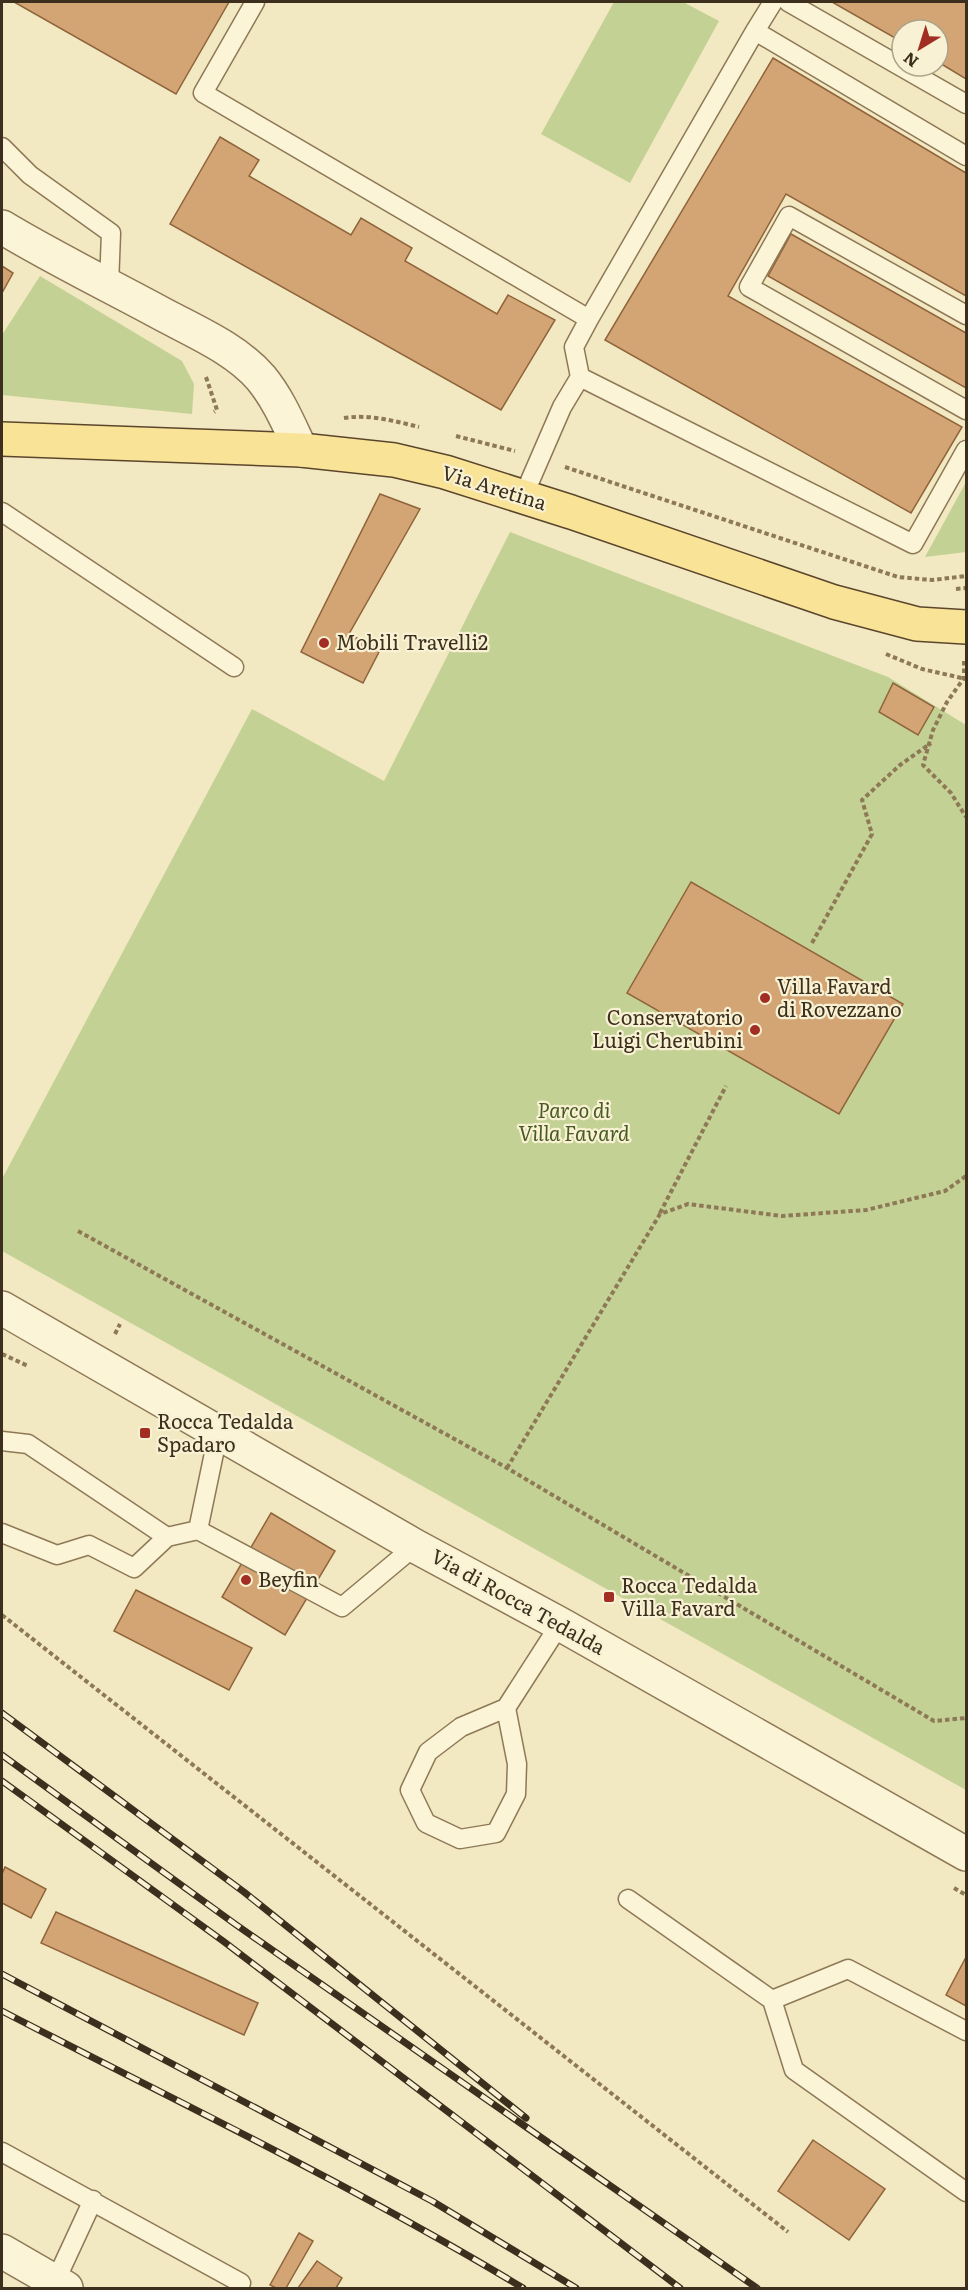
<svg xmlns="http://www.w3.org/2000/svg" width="968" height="2290" font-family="Literata,serif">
	<rect width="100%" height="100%" fill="#f2e8c2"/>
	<path fill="#c4d195" d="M 614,2 L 683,2 L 719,21 L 630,183 L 541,134 Z
		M 40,276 L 182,361 L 194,384 L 192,414 L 2,395 L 2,335 Z
		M 966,482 L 966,552 L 925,557 Z
		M 510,532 L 888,677 L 966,725 L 966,1790 L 2,1251 L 2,1179 L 252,709 L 384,781 Z"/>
	<path fill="#d3a575" stroke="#8f643b" stroke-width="1.5" d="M 14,2 L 229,2 L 176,94 Z
		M 832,2 L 966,2 L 966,79 L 938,62 L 938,30 L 902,30 L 902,42 Z
		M 773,58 L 966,173 L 966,296 L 786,194 L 728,296 L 962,427 L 911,513 L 605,340 Z
		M 220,137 L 259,160 L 249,176 L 351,235 L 361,218 L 412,248 L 405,261 L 497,314 L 508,295 L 555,320 L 501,410 L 170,224 Z
		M 791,234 L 966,333 L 966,388 L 768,276 Z
		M 2,266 L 13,273 L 2,293 Z
		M 380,494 L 420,509 L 349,634 L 380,650 L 363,683 L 301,652 Z
		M 893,683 L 934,707 L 918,735 L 879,712 Z
		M 691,882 L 903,1004 L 839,1114 L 627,993 Z
		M 271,1513 L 335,1551 L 285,1635 L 222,1597 Z
		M 136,1590 L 252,1648 L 229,1690 L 114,1631 Z
		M 5,1867 L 46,1889 L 31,1918 L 2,1903 L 2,1874 Z
		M 56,1912 L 258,2003 L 244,2035 L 41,1943 Z
		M 966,1957 L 966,2006 L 946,1995 Z
		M 813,2140 L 885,2189 L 849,2240 L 778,2191 Z
		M 299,2233 L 313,2241 L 286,2288 L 276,2288 L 270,2285 Z
		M 317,2261 L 342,2278 L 336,2288 L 298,2288 Z"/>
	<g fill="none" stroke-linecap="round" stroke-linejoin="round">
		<g stroke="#8e7957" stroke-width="21">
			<path id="service" d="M 255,2 L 203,93 L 589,319 L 755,31
				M 773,2 L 755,31 L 966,156
				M 788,2 L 966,104
				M 2,147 L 30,175 L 111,233 L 109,285
				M 966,315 L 789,216 L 749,287 L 966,410
				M 580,377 L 913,544 L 966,450
				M 523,497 L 562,407 L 580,377 L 574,347 L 589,319
				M 2,512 L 234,667
				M 218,1434 L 198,1530 L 342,1607 L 415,1546
				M 2,1441 L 28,1444 L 167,1537
				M 2,1533 L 57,1555 L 89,1545 L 134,1568 L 167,1537 L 198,1530
				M 506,1708 L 517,1764 L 516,1794 L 496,1833 L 460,1839 L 426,1823 L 410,1790 L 428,1752 L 461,1727 L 506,1708 L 560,1624
				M 628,1899 L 772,2000 L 794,2070 L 966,2192
				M 772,2000 L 848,1969 L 966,2031
				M 2,2152 L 241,2283
				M 55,2282 L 93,2200"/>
		</g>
		<g stroke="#8e7957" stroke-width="36">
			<path id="minor" d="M 2,227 C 55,259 111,286 166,316 C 198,333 237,350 261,378 C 279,400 289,425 301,450"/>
		</g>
		<g stroke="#8e7957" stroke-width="36">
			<path id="tertiary" d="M 2,1308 L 415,1546 L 560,1624 L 966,1854
				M 2,2251 L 66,2288"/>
		</g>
		<g stroke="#5b462c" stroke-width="36">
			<path id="primary" d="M 2,439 L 301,450 L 394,460 L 445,472 L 571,512 L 834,602 L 917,624 L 966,627"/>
		</g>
		<path stroke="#8e7957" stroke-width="4" stroke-dasharray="4.5 3" stroke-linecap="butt" d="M 206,377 L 217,410 L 214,412
			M 344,418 C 369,414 395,421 419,427
			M 456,436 L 515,451
			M 565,467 L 898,577 L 932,580 L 966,576
			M 956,589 L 966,588
			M 886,654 L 922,669 L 966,679
			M 964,661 L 964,678 L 947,702 L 933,730 L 923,765 L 951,793 L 966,817
			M 812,943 L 872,834 L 862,800 L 900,765 L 931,743
			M 660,1213 L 726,1086
			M 78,1231 L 507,1468 L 934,1721 L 966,1718
			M 115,1334 L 120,1324
			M 2,1354 L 28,1366
			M 507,1468 L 660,1214 L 688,1204 L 782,1216 L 866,1210 L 945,1191 L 966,1176
			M 2,1615 L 788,2232
			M 954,1888 L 966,1895"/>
		<use href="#service" stroke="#fcf4d7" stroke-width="18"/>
		<use href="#minor" stroke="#fcf4d7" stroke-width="33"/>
		<use href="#tertiary" stroke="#fcf4d7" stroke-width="33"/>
		<use href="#primary" stroke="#f8e397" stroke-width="33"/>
		<g stroke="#3c2f1d" stroke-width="7">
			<path id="rail" d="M 2,1713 L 244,1892 L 526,2118
				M 2,1755 L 235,1924 L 757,2288
				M 2,1781 L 223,1941 L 680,2288
				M 2,1974 L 432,2201 L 576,2288
				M 2,2011 C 176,2101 354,2186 523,2288"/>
		</g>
		<use href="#rail" stroke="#f8f1d3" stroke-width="4.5" stroke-dasharray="14" stroke-linecap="butt"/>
	</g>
	<g fill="#a22d22" stroke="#f8f1d3" stroke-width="2">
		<circle cx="324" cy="643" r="6"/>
		<circle cx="765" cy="998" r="6"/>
		<circle cx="755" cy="1030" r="6"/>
		<rect x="139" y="1427" width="12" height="12" rx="3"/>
		<circle cx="246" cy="1580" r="6"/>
		<rect x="603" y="1591" width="12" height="12" rx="3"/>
	</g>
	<g text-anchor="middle" stroke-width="4.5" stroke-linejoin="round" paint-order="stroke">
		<g font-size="20" fill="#3c2f1d" stroke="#f8f1d3">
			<text transform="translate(494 488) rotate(17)" y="7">Via Aretina</text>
			<text transform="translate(518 1602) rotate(29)" y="7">Via di Rocca Tedalda</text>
		</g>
		<g font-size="20" fill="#3c2f1d" stroke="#f8f1d3" text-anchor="start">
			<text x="336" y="650">Mobili Travelli2</text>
			<text x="777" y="994">Villa Favard<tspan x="777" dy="23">di Rovezzano</tspan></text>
			<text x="743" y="1025" text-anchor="end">Conservatorio<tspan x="743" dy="23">Luigi Cherubini</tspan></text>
			<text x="157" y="1429">Rocca Tedalda<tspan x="157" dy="23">Spadaro</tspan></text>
			<text x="258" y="1587">Beyfin</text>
			<text x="621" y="1593">Rocca Tedalda<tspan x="621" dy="23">Villa Favard</tspan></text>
		</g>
		<g font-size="20" font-style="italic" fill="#475a22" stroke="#f8f1d3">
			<text x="574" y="1118">Parco di<tspan x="574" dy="23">Villa Favard</tspan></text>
		</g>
	</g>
	<rect width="968" height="2290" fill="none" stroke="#3c2f1d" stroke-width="6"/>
	<g transform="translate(920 48) rotate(218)"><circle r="28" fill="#f8f1d3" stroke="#ada38a" stroke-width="1.5"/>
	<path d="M0-4.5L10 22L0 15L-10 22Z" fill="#a22d22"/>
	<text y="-9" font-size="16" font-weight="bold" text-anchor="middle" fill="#3c2f1d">N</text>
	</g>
</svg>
